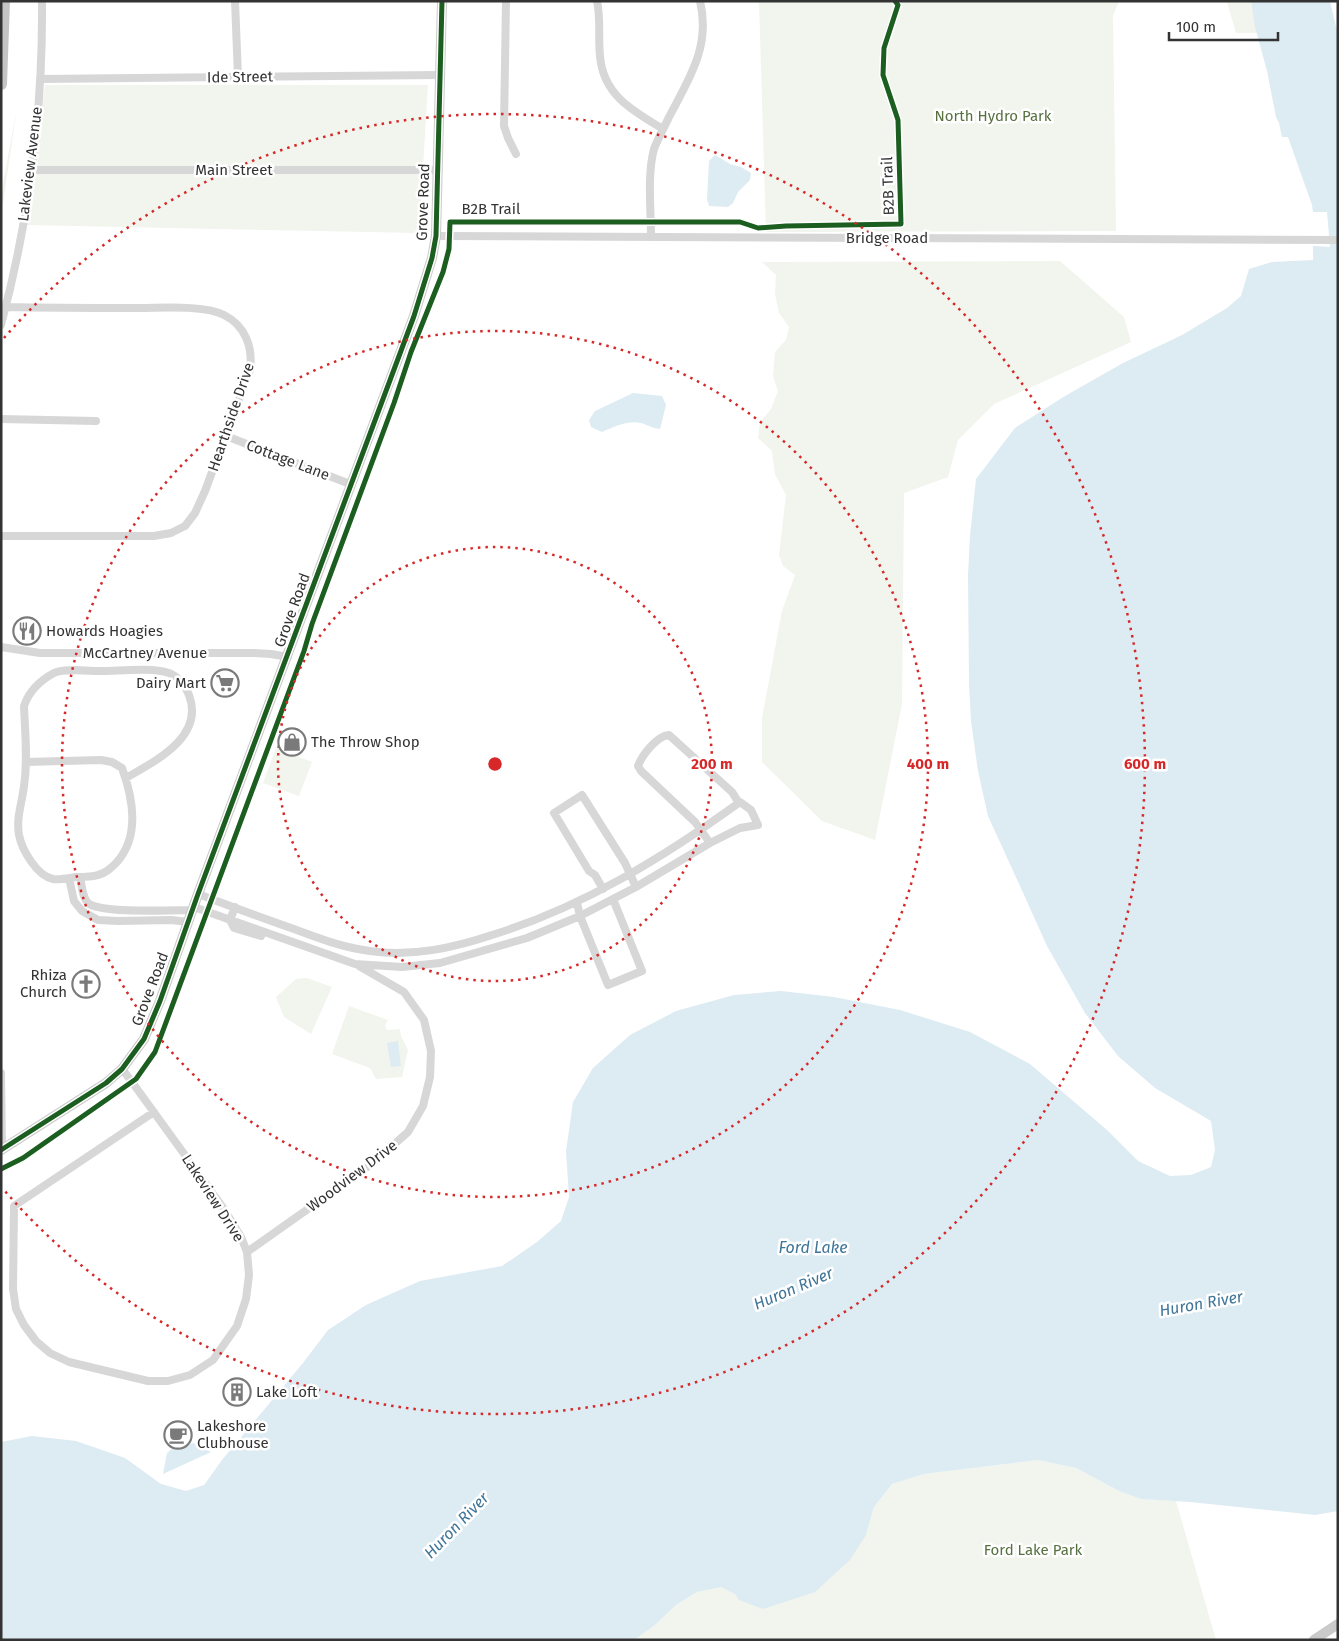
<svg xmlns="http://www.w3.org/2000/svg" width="1339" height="1641" font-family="'Fira Sans',sans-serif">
	<rect width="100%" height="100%" fill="#fff"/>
	<path fill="#f1f5ed" d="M 759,1 L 1119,1 L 1113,16 L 1116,231 L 766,232 Z
		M 1175,1 L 1251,1 L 1257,33 L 1236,33 L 1227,2 Z
		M 45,85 L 428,85 L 419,233 L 27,225 Z
		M 17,108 L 1,217 L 1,194 Z
		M 1060,261 L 1124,317 L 1131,342 L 994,404 L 958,440 L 948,477 L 904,493 L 902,704 L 875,840 L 822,821 L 762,762 L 762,718 L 782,611 L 795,575 L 783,566 L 779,555 L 786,495 L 775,474 L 772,451 L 758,438 L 760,422 L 771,409 L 778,391 L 773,376 L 775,352 L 786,340 L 789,327 L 779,313 L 775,294 L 776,275 L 762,262 Z
		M 276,748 L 312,762 L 299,796 L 263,783 Z
		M 307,978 L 332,987 L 311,1034 L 284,1017 L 276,997 L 296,979 Z
		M 349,1006 L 388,1020 L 385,1026 L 387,1030 L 400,1029 L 401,1036 L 408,1050 L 402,1077 L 376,1079 L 370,1068 L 332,1054 Z
		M 1038,1460 L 1076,1468 L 1119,1491 L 1141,1499 L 1176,1501 L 1216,1640 L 634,1640 L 655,1625 L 676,1605 L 697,1592 L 721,1586 L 735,1594 L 866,1535 L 874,1507 L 892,1484 L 924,1474 Z"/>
	<path fill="#ddebf3" d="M 1251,1 L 1330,1 L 1338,35 L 1338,1511 L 1315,1515 L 1190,1502 L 1141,1499 L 1119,1491 L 1076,1468 L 1038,1460 L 924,1474 L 892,1484 L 874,1507 L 866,1535 L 850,1560 L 815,1592 L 763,1609 L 739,1600 L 735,1594 L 721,1587 L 697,1592 L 676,1605 L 655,1625 L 634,1640 L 1,1640 L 1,1442 L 32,1436 L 76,1441 L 125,1458 L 161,1484 L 186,1491 L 204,1485 L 222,1460 L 303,1363 L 328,1330 L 366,1305 L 420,1281 L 502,1266 L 537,1242 L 561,1221 L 569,1197 L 566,1151 L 573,1102 L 593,1068 L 630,1035 L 676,1011 L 734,995 L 781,991 L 834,997 L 900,1010 L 970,1032 L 1030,1064 L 1107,1130 L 1138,1161 L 1170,1176 L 1191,1175 L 1211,1167 L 1215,1150 L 1211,1121 L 1155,1088 L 1118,1056 L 1085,1013 L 1047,946 L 1020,886 L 988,816 L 978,771 L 971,721 L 969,684 L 968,575 L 970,536 L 976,479 L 1015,428 L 1065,396 L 1123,363 L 1182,335 L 1227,308 L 1241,296 L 1249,269 L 1272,262 L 1313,260 L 1313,246 L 1330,247 L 1327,212 L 1313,212 L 1312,205 L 1288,137 L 1282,137 L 1279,123 L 1276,117 L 1267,71 L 1255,27 Z
		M 715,155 L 730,164 L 741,167 L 751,173 L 750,180 L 738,192 L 733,203 L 728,207 L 709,206 L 707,199 L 709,161 Z
		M 633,393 L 662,396 L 666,405 L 660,429 C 652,428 648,425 641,423 C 627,420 614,427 602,432 L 591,427 L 589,420 L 595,411 Z
		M 398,1041 L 401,1066 L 391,1067 L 387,1043 Z
		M 193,1443 L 211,1452 L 163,1474 L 167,1453 L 173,1448 Z"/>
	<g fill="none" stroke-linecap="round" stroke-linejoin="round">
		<path stroke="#d7d7d7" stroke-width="8" d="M 235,1 L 238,77
			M 506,1 L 504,126 L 508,138 L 516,154
			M 597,1 C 601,19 598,37 600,56 C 603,95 633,111 663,129
			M 40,79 L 440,75
			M 32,170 L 437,170
			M 436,236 L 1338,240
			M 651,237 C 651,210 647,175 654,149 C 658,138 664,128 669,117 C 689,79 711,46 700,1
			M 1,325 C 29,220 43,110 42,1
			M 1,419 L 96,421
			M 226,436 L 350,484
			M 1,536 L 154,536 L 171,533 L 185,526 L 195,513 L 205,491 L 250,370 C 253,348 246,326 224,315 C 205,305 163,308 141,308 C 96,308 51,308 6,307
			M 1,647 L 40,653 L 254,653 L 271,654 L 288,657
			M 26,762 L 101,760 L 112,762 L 122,768 C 133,798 140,836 117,862 C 111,868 106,873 98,875 C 92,877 83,877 76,877 C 69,878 60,880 53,879 C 37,876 22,850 19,835 C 16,818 22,803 24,786 C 28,760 25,732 24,706 C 29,691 41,680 54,673 C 63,668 89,671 100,671 C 120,671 150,667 169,673 C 179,677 185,685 189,695 C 205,737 155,761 126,778
			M 710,843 L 695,822 L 641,771 L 638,766 C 642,755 657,736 669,735 L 732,792 L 739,803
			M 80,877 C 82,885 82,897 88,903 C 100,914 174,910 193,910
			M 69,878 L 74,901 L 82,911 L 98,920 L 118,921 L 171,920 L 188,922
			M 603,889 L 595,875 L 589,871 L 554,813 L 582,795 L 625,863 L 636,887
			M 577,903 L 580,916 L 608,985 L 642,971 L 613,899
			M 194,907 L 355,964 L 402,967 L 440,963 L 527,938 L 580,916 L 636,887 L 710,843 L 740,828 L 758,825 L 751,810 L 740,802 C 664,857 583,907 492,935 C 453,948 412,957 370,951 C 343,948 319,938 294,929 C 262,918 230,906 198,894
			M 235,907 L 230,920 L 234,928 L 261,936
			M 122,1069 L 132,1082 L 224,1209 L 241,1237 L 247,1252 L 249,1275 L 246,1299 L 237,1326 L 213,1360 L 190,1375 L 168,1381 L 148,1381 L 69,1362 L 50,1353 L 36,1341 L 24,1325 L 16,1309 L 13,1289 L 14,1206 L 154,1112
			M 1,1073 L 2,1149
			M 247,1252 L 373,1163 L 408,1132 L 423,1106 L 430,1077 L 431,1051 L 424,1020 L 404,992 L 359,966"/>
		<path stroke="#cacaca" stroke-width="10" d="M 1,1150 L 106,1083 L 122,1069 L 144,1039 L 160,1001 L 198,894 L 414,316 L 432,258 L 436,236 L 442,1
			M 1314,1640 L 1338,1624"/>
		<path stroke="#c4c4c4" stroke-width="12" d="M 1,84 L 4,1"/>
		<g stroke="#fff" stroke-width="8">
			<path id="cycleway" d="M 1,1150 L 106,1083 L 122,1069 L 144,1039 L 160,1001 L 198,894 L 414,316 L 432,258 L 436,236 L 442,1
				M 1,1169 L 23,1158 L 136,1079 L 155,1052 L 304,651 L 312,624 L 394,403 L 411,352 L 443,272 L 449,249 L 450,222 L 740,222 L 758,228 L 786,226 L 901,224 L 898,120 L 883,75 L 884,48 L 898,5 L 895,1"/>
		</g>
		<use href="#cycleway" stroke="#1b5e20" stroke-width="5"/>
	</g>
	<g fill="none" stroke="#d62828" stroke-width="2.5" stroke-dasharray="2.5 5">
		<circle cx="495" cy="764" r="217"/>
		<circle cx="495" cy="764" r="433"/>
		<path d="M4 338A650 650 0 1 1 4 1190"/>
	</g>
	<defs>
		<g id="restaurant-ring" transform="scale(1.4375)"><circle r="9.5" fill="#fff" stroke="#7a7a7a" stroke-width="1.5"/><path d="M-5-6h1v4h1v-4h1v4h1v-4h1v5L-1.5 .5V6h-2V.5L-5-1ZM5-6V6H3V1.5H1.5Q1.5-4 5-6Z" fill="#7a7a7a"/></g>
		<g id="supermarket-ring" transform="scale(1.4375)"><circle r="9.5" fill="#fff" stroke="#7a7a7a" stroke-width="1.5"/><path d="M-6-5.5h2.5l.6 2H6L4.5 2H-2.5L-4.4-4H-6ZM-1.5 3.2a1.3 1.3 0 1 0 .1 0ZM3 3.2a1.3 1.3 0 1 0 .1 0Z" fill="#7a7a7a"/></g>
		<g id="shop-ring" transform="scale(1.4375)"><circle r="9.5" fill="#fff" stroke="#7a7a7a" stroke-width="1.5"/><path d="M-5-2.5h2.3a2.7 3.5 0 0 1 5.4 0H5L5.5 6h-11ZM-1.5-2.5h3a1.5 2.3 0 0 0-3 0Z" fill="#7a7a7a"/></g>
		<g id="church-ring" transform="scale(1.4375)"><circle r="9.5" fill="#fff" stroke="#7a7a7a" stroke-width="1.5"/><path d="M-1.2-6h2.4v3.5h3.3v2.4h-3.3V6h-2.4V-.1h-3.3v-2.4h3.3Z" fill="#7a7a7a"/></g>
		<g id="building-ring" transform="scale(1.4375)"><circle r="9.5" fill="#fff" stroke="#7a7a7a" stroke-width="1.5"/><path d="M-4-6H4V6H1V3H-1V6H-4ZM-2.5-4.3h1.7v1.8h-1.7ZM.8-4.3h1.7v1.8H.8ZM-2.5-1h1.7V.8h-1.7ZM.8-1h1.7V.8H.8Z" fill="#7a7a7a"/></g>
		<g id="cafe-ring" transform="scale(1.4375)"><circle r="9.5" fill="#fff" stroke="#7a7a7a" stroke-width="1.5"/><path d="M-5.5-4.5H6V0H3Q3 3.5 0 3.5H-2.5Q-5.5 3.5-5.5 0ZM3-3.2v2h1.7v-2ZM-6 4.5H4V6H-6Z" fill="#7a7a7a"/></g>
	</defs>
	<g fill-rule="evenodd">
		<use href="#restaurant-ring" x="27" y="631"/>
		<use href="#supermarket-ring" x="225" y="683"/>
		<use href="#shop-ring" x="292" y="742"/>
		<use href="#church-ring" x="86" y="984"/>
		<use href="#building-ring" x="237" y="1392"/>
		<use href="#cafe-ring" x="178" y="1435"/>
	</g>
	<g text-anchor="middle" stroke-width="5" stroke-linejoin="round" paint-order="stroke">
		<g font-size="15" fill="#333" stroke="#fff">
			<text transform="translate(240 77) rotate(-1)" y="5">Ide Street</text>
			<text transform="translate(30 164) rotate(-83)" y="5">Lakeview Avenue</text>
			<text x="234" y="175">Main Street</text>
			<text transform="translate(888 186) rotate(-92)" y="5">B2B Trail</text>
			<text transform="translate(423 202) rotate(-88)" y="5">Grove Road</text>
			<text x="491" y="214">B2B Trail</text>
			<text x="887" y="243">Bridge Road</text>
			<text transform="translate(231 417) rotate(-71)" y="5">Hearthside Drive</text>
			<text transform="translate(288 460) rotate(21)" y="5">Cottage Lane</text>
			<text transform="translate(292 610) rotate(-70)" y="5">Grove Road</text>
			<text x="145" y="658">McCartney Avenue</text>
			<text transform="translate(150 989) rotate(-69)" y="5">Grove Road</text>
			<text transform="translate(352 1176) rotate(-37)" y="5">Woodview Drive</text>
			<text transform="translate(213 1198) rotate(57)" y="5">Lakeview Drive</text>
		</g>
		<g font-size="15" fill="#56703f" stroke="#fff">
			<text x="993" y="121">North Hydro Park</text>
			<text x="1033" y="1555">Ford Lake Park</text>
		</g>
		<g font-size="15" fill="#333" stroke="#fff" text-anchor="start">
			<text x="46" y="636">Howards Hoagies</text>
			<text x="206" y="688" text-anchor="end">Dairy Mart</text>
			<text x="311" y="747">The Throw Shop</text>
			<text x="67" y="980" text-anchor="end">Rhiza<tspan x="67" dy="17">Church</tspan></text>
			<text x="256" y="1397">Lake Loft</text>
			<text x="197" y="1431">Lakeshore<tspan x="197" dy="17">Clubhouse</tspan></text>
		</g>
		<g font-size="16" font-style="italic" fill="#3f7597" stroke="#fff">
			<text x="813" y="1253">Ford Lake</text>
			<text transform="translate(793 1288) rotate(-23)" y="6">Huron River</text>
			<text transform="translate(1201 1303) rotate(-10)" y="6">Huron River</text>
			<text transform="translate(456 1525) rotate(-46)" y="6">Huron River</text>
		</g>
	</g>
	<circle cx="495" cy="764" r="8" fill="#d62828" stroke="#fff" stroke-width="2.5"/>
	<g font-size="15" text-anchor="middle" font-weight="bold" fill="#d62828" stroke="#fff" stroke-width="5" stroke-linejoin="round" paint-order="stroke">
		<text x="712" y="769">200 m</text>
		<text x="928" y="769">400 m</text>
		<text x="1145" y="769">600 m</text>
	</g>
	<rect width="1339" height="1641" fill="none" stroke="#333333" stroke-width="5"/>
	<path d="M1169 32v8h109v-8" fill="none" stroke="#333333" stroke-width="2.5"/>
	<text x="1176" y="32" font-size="15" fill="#333333" stroke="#ffffff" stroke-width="4" paint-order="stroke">100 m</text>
</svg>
